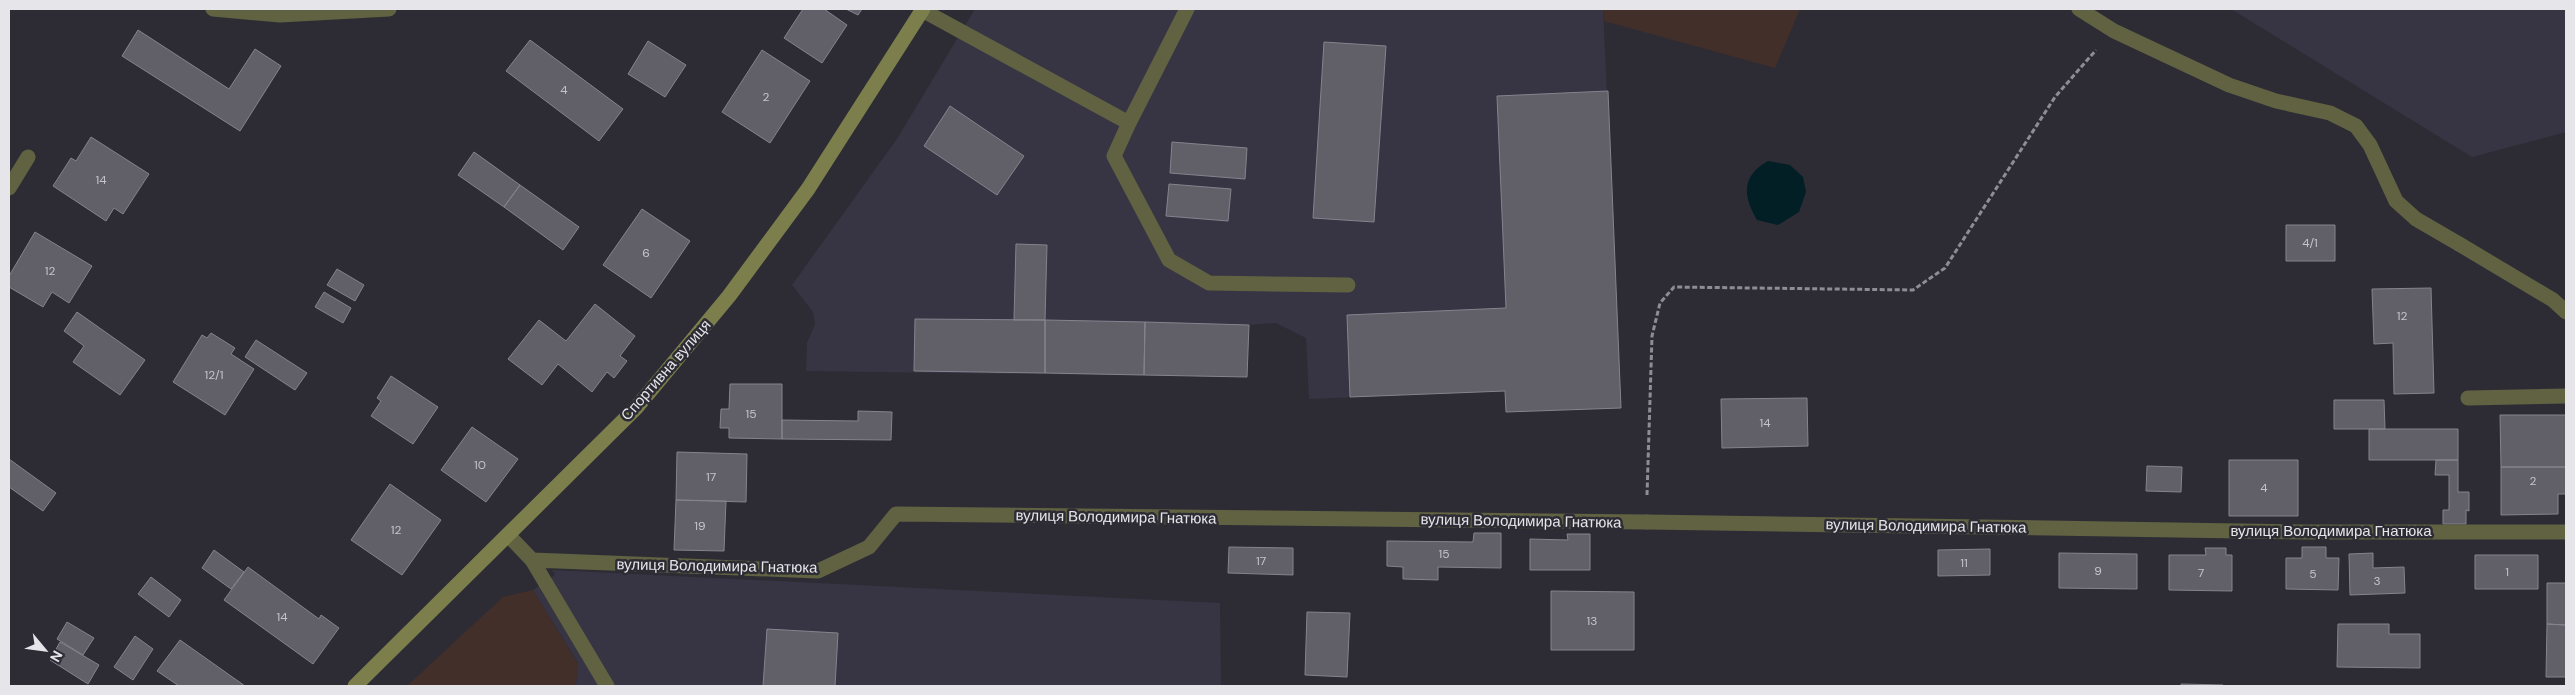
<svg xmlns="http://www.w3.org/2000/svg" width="2575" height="695" font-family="'DM Sans',sans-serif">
	<rect width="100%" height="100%" fill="#2d2c34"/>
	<path fill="#432f2a" d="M 1603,9 L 1800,9 L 1775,68 L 1604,21 Z
		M 533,590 L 578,664 L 576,686 L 407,686 L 503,597 Z"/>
	<path fill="#373543" d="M 975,9 L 1603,9 L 1621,408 L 1506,412 L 1505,391 L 1309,399 L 1306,338 L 1276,323 L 1249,325 L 1247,377 L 806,371 L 807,343 L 815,324 L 813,312 L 792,285 L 897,139 Z
		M 2231,9 L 2566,9 L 2566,132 L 2472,157 Z
		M 552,570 L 1220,603 L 1221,686 L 576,686 L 578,663 L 533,590 L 555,575 Z"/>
	<path fill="#011f25" d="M 1768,161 L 1790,165 L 1803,177 L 1806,192 L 1799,212 L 1778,225 L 1757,220 C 1743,196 1741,176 1768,161 Z"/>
	<path fill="#616069" stroke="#85848e" d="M 803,9 L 824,9 L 847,25 L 822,63 L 784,38 Z
		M 846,9 L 862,9 L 858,15 Z
		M 138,30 L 229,89 L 255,49 L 281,66 L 240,131 L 122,56 Z
		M 530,40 L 623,109 L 599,141 L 506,71 Z
		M 648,41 L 686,65 L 665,97 L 628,74 Z
		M 1324,42 L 1386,46 L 1374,222 L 1313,218 Z
		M 762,50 L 810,81 L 770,143 L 722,112 Z
		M 1608,91 L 1621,408 L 1506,412 L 1505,391 L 1350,397 L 1347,315 L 1506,308 L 1497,96 Z
		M 950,106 L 1024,156 L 997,195 L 924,146 Z
		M 91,137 L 149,174 L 123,214 L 114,208 L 106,221 L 53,186 L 71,158 L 76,161 Z
		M 1172,142 L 1247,148 L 1245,179 L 1170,173 Z
		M 474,152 L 520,185 L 504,207 L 458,175 Z
		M 1169,184 L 1231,189 L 1228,221 L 1166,216 Z
		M 520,185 L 579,227 L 563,250 L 504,207 Z
		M 642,209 L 690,241 L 651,298 L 603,265 Z
		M 2286,225 L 2335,225 L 2335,261 L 2286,261 Z
		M 35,232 L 92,266 L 69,303 L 52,292 L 43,307 L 9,287 L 9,276 Z
		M 1016,244 L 1047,245 L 1045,320 L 1014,320 Z
		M 337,269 L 364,285 L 355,301 L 327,285 Z
		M 2431,288 L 2434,393 L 2394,394 L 2393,343 L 2374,344 L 2372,289 Z
		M 324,292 L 351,308 L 343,323 L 315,307 Z
		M 595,304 L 635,336 L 620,356 L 627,361 L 614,378 L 607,372 L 592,392 L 558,364 L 542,385 L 508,359 L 539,320 L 566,341 Z
		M 77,312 L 145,360 L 120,395 L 73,362 L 84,346 L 64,331 Z
		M 915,319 L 1045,320 L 1045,373 L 914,371 Z
		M 1045,320 L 1145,322 L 1144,375 L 1045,373 Z
		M 1145,322 L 1249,325 L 1247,377 L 1144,375 Z
		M 211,333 L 235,348 L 231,354 L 254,369 L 225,415 L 173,382 L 202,335 L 207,338 Z
		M 256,340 L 307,373 L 295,390 L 245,357 Z
		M 391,376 L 438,407 L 413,444 L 371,416 L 381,401 L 377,398 Z
		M 730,384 L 782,384 L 782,439 L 729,438 L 729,428 L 720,428 L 721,409 L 729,409 Z
		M 1807,398 L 1808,446 L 1722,448 L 1721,399 Z
		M 2334,400 L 2384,400 L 2385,429 L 2334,429 Z
		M 858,411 L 892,412 L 891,440 L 782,439 L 782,420 L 858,421 Z
		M 2500,415 L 2566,415 L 2566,467 L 2501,467 Z
		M 472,427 L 518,459 L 486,502 L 441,470 Z
		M 2369,429 L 2458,429 L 2458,460 L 2369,460 Z
		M 677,452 L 747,454 L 746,502 L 676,500 Z
		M 9,459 L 56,493 L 43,511 L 9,487 Z
		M 2229,460 L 2298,460 L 2298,516 L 2229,516 Z
		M 2436,460 L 2458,460 L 2458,492 L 2469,492 L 2469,511 L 2466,510 L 2466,524 L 2443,524 L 2443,510 L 2449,510 L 2449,475 L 2435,475 Z
		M 2147,466 L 2182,467 L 2181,492 L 2146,491 Z
		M 2501,467 L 2566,467 L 2566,494 L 2558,494 L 2558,514 L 2501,515 Z
		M 390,484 L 441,520 L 402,575 L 351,540 Z
		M 676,500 L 726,501 L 724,551 L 674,550 Z
		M 1474,533 L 1501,533 L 1501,568 L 1438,567 L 1438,580 L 1403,579 L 1403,567 L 1387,566 L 1387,541 L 1473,542 Z
		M 1567,534 L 1590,534 L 1590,570 L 1530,570 L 1530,539 L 1568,540 Z
		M 1229,547 L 1293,548 L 1293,575 L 1228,573 Z
		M 2302,547 L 2326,547 L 2326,558 L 2339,558 L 2338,590 L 2286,589 L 2286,558 L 2302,558 Z
		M 2205,548 L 2226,548 L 2226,555 L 2232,555 L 2232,591 L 2169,590 L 2169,555 L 2206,555 Z
		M 1990,549 L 1990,575 L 1938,576 L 1938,550 Z
		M 214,550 L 244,572 L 231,589 L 202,568 Z
		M 2059,553 L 2137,554 L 2137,589 L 2059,588 Z
		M 2373,553 L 2373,568 L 2404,567 L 2405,593 L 2350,595 L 2349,554 Z
		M 2475,555 L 2538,555 L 2538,589 L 2475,589 Z
		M 248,567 L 319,619 L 321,615 L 339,628 L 313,664 L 224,600 Z
		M 151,577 L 181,600 L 169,617 L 138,594 Z
		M 2547,583 L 2566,583 L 2566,625 L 2547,624 Z
		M 1551,591 L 1634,592 L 1634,650 L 1551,650 Z
		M 1307,612 L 1350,613 L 1347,677 L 1305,675 Z
		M 67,622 L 94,638 L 83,655 L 57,639 Z
		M 2338,624 L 2389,624 L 2389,634 L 2420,634 L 2420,668 L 2337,667 Z
		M 2547,624 L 2566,625 L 2566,677 L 2546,677 Z
		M 767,629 L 838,633 L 835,686 L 763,686 Z
		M 135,636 L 153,649 L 133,680 L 114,667 Z
		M 180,640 L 245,686 L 179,686 L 157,671 Z
		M 60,642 L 99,665 L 88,684 L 50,660 Z
		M 2181,684 L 2223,685 L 2223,686 L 2181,686 Z"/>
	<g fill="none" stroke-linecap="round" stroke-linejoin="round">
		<path stroke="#8e8d94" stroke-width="3" stroke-dasharray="5 2.5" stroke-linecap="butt" d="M 1647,495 L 1652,336 L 1660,303 L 1674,287 L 1913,290 L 1945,268 L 2055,97 L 2096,50"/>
		<path stroke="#606242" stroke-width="15" d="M 213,9 L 280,15 L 389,9
			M 2079,9 L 2114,31 L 2229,85 L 2276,101 L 2330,113 L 2356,126 L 2370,145 L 2396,201 L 2416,219 L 2459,244
			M 922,10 L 1129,123 L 1114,156 L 1169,260 L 1209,283 L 1348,285
			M 1129,123 L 1187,9
			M 2468,398 L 2566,396
			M 508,535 L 532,560 L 818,571 L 869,547 L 896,514 L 1647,522
			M 532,560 L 607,686"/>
		<path stroke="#606242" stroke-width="15" d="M 9,188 L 28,157
			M 2459,244 L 2553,300 L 2566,312
			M 1647,522 L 2307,532 L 2566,532"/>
		<path stroke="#7c7f4b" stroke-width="15" d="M 355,686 L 636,408 L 729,296 L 808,189 L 923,9"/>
	</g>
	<g text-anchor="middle" stroke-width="5" stroke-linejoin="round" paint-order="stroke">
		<g font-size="12" fill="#c4c4ca">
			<text x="564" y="94">4</text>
			<text x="766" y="101">2</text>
			<text x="101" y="184">14</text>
			<text x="2310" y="247">4/1</text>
			<text x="646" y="257">6</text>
			<text x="50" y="275">12</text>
			<text x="2402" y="320">12</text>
			<text x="214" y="379">12/1</text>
			<text x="751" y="418">15</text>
			<text x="1765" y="427">14</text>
			<text x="480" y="469">10</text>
			<text x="711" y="481">17</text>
			<text x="2533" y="485">2</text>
			<text x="2264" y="492">4</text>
			<text x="700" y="530">19</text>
			<text x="396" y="534">12</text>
			<text x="1444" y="558">15</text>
			<text x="1261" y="565">17</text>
			<text x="1964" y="567">11</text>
			<text x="2098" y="575">9</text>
			<text x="2507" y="576">1</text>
			<text x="2201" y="577">7</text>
			<text x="2313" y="578">5</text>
			<text x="2377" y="585">3</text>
			<text x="282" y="621">14</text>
			<text x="1592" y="625">13</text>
		</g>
		<g font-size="15" fill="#e5e5ea" stroke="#2d2c34">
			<text transform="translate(666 370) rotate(-49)" y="5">Спортивна вулиця</text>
			<text transform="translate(1116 517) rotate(1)" y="5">вулиця Володимира Гнатюка</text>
			<text transform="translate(1521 521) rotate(1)" y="5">вулиця Володимира Гнатюка</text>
			<text transform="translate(1926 526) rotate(1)" y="5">вулиця Володимира Гнатюка</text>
			<text x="2331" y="536">вулиця Володимира Гнатюка</text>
			<text transform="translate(717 566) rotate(1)" y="5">вулиця Володимира Гнатюка</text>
		</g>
	</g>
	<rect width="2575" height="695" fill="none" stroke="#e5e5ea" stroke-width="20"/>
	<g transform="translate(45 650) rotate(119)" stroke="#2d2c34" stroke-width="4" paint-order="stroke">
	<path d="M0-4L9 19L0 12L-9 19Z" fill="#e5e5ea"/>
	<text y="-8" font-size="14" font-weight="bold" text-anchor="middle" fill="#e5e5ea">N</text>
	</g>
</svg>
